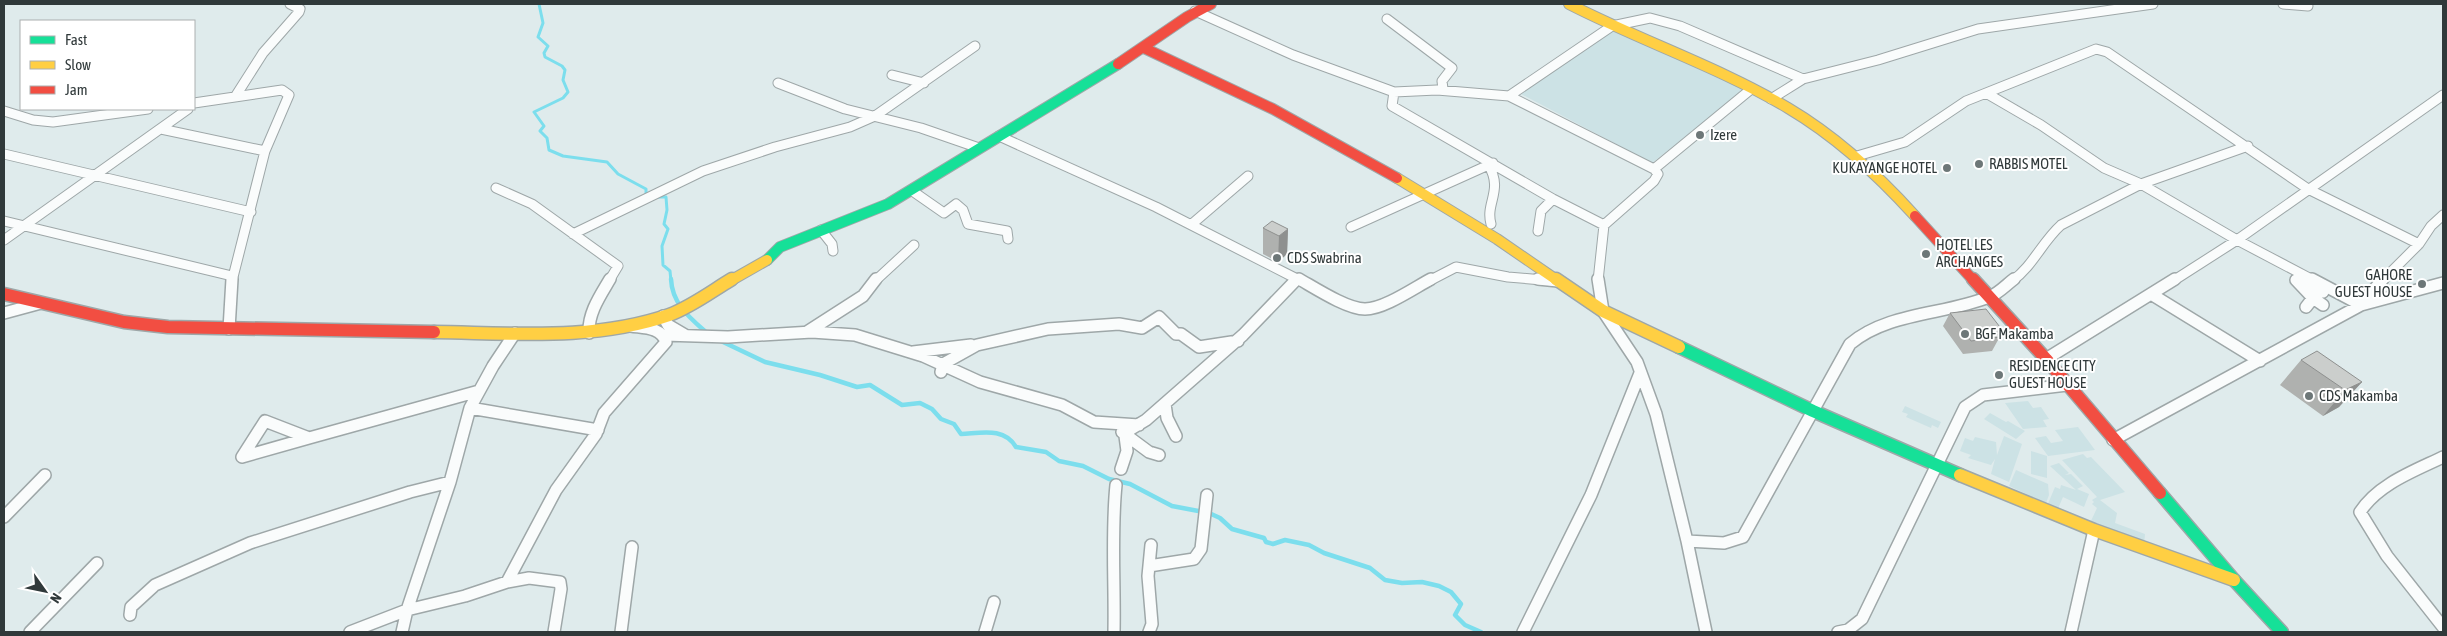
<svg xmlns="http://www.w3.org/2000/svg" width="2447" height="636" font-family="'Asap Condensed',sans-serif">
	<rect width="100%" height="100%" fill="#dfebec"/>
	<path fill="#cce2e5" d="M 1614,29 L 1746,89 L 1652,163 L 1521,94 Z
		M 2028,401 L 2033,408 L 2041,407 L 2049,419 L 2043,420 L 2047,427 L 2023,429 L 2005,403 Z
		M 1905,406 L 1941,422 L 1938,428 L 1932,425 L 1931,428 L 1906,417 L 1908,414 L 1902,412 Z
		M 1990,413 L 2006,422 L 2008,421 L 2025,431 L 2016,439 L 1984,419 Z
		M 2078,427 L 2095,450 L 2048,456 L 2035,438 L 2046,436 L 2051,443 L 2063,441 L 2055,430 Z
		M 2004,436 L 2022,444 L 2009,482 L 1991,474 L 1995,459 L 1991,465 L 1968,458 L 1971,455 L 1960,451 L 1965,438 L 1973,441 L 1975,437 L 1996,442 L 1997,455 Z
		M 2031,451 L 2047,456 L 2047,478 L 2031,474 Z
		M 2083,454 L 2087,458 L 2091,457 L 2125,492 L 2100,500 L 2117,513 L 2115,523 L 2145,534 L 2144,546 L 2090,523 L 2097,508 L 2092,504 L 2094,502 L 2092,500 L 2097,497 L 2062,460 Z
		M 2059,463 L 2069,473 L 2065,475 L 2071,474 L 2083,486 L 2077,489 L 2089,494 L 2084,507 L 2063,497 L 2057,511 L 2047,506 L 2055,487 L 2060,489 L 2061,485 L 2076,490 L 2050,466 Z
		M 2016,470 L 2048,484 L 2049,495 L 2046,503 L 2009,486 Z"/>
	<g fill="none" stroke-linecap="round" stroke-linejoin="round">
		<path stroke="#7cdeed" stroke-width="3" d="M 539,4 L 543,23 L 538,37 L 548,46 L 544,53 L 545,57 L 562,66 L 565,70 L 563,80 L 568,92 L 563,98 L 534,112 L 544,126 L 540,131 L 547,138 L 549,150 L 563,156 L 607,162 L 618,174 L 646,189 L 646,194 L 649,197
			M 656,197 L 666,197 L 667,210 L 664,224 L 668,229 L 662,246 L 663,265 L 670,271 L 671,281"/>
		<path stroke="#7cdeed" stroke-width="4.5" d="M 671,279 C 672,304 690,318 707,333
			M 721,341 L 765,362 L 820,375 L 857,387 L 870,385 L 902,405 L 920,403 L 932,409 L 941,419 L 954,424 L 961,434 C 982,433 1004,427 1016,447 L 1046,452 L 1059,461 L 1083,466 L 1109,479 L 1130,484 L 1172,506 L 1209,513 L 1220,518 L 1232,529 L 1264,538 L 1266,542 L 1273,544 L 1285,540 L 1309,545 L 1324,553 L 1370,568 L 1385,580 L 1402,583 L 1422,582 L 1439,586 L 1451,592 L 1461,604 L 1455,615 L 1465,625 L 1481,632"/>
		<g stroke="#9ea7a8" stroke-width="11">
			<path id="street-far1" d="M 2283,4 L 2308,6
				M 1195,11 L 1293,55 L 1394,92 L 1392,106 L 1553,199 L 1604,225
				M 1387,19 L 1452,68 L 1442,81 L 1443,89
				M 892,75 L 924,83
				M 778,83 L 845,109 L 921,128 L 979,148
				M 1394,92 L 1437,90 L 1509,96
				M 1986,93 L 2041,125 L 2104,168 L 2141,184 L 2237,240 L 2315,281
				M 235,97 L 263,53 L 299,12 L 300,9 L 290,4
				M 1771,99 L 1803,79 L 1878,60 L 1978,29 L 2153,4
				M 194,103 L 282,90 L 289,95 L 265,151 L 232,281
				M 4,111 L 33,120 L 53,122 L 148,109
				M 161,129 L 265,151
				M 999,136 L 1156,207 L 1301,281
				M 4,154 L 251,212
				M 1857,156 L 1905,142 L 1966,101 L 2096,49 L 2107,52 L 2308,189 L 2419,244
				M 1488,164 C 1504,191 1485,202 1491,224
				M 1654,169 L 1509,96 L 1612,26 L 1650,18 L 1680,26 L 1803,79
				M 496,188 L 532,204 L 618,266 L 609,281
				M 911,190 L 944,213 L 956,204 L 963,210 L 968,224 L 1007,231 L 1008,239
				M 4,221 L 232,276
				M 1192,224 L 1248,176
				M 1351,227 L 1493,163
				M 821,230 L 832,244 L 833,251
				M 1538,231 L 1541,211 L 1553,199
				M 573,234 L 703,171 L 775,147 L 850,127 L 875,116 L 975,46
				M 4,240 L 188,109
				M 875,281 L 914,245
				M 1429,281 L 1456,267 L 1508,277 L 1554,281
				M 1598,281 L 1604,225 L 1654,181 L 1658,174 L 1654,169 L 1750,90
				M 2012,281 C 2033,266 2042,242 2061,225 L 2141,184 L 2248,146
				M 2173,281 L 2237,240 L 2443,95
				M 2382,281 L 2419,244 L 2431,226 L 2443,215"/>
		</g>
		<g stroke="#9ea7a8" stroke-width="14">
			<path id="street" d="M 1299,279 C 1315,288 1347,309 1365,309 C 1384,309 1414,288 1431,279
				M 1538,279 L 1558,281
				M 1598,279 L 1603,311 L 1637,362 L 1656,414 L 1687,541 L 1706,632
				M 2312,279 L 2361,305 L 2443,283
				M 2151,294 L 2260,361
				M 2317,295 L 2313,298 L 2323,305
				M 2306,307 L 2313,298 L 2296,280 L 2323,292
				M 4,313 L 41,303
				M 663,316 L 668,325 L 685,335
				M 229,329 L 232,279
				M 807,332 L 863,296 L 876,279
				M 589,333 C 588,313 600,296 610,279
				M 664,335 L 728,337 L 812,332 L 855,335 L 923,356 L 980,382 L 1062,405 L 1094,422 L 1139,425
				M 913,352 L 971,345
				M 2046,359 L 2175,279
				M 941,372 L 943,364 L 977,345 L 1048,329 L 1119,324 L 1142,328 L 1159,317 L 1176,334 L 1181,334 L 1199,347 L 1238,341
				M 1165,404 L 1167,418 L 1176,436
				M 470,408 L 598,430
				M 265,421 L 309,438 L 242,457 Z
				M 1122,432 L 1149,452 L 1159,455
				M 309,438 L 479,391
				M 2113,440 L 2361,305 L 2383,279
				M 2443,457 C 2414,471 2378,484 2360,512 L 2387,556 L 2443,627
				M 1121,469 L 1127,451 L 1125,436 L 1131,429 L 1146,420 L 1243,335 L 1296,280
				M 4,517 L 45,475
				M 1687,541 L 1724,543 L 1743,537 L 1850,344 C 1888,312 1944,315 1989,297 C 1998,294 2006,285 2014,279
				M 1149,566 L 1194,559 L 1201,549 L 1207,495
				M 507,582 L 556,490 L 596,434 L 604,413 L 666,342 C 661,327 644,328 631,326
				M 130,615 L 131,607 L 155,585 L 250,543 L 410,492 L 450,482
				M 30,632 L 97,563
				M 350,632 L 407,610 L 465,596 L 507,582 L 529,578 L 560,582 L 561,589 L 554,632
				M 402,632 L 407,610 L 450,482 L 470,408 L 493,366 L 515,333
				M 621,632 L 632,547
				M 985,632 L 994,602
				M 1114,632 C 1115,583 1111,534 1116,485
				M 1149,632 L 1152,624 L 1148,576 L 1151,545
				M 1523,632 L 1591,495 L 1640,373
				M 1838,632 L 1848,630 L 1862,619 L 1965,407 L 1983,395 L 2067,385
				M 2071,632 L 2094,530"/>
		</g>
		<g stroke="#9ea7a8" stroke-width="12">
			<path id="fast-far1" d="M 767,260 L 780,247 L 888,204 L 1118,64"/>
		</g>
		<g stroke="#9ea7a8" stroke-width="15">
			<path id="fast" d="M 1679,347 L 1813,411 L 1960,475
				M 2160,493 L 2234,580 L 2282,632"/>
		</g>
		<g stroke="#9ea7a8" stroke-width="12">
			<path id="slow-far1" d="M 1569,4 C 1641,41 1719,67 1788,108 C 1837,137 1878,175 1915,216
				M 1397,178 L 1497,239 L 1558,281
				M 730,281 L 767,260"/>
		</g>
		<g stroke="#9ea7a8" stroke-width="15">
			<path id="slow" d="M 1556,279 L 1603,311 L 1679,347
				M 434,332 C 512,333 594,341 669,315 C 691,307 712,291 732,279
				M 1960,475 L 2094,530 L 2234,580"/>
		</g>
		<g stroke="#9ea7a8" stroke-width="12">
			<path id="jam-far1" d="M 1144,48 L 1273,109 L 1397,178
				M 1118,64 L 1187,17 L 1211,4
				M 1915,216 L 1974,281"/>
		</g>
		<g stroke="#9ea7a8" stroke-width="15">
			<path id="jam" d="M 1973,279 L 2046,359 L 2160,493
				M 4,294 L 124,322 L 168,327 L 434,332"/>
		</g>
		<use href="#street-far1" stroke="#fafcfc" stroke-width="9"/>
		<use href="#street" stroke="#fafcfc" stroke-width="11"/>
		<use href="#fast-far1" stroke="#16e098" stroke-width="10"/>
		<use href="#fast" stroke="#16e098" stroke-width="12"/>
		<use href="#slow-far1" stroke="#ffcf43" stroke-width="10"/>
		<use href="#slow" stroke="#ffcf43" stroke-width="12"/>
		<use href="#jam-far1" stroke="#f24e42" stroke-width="10"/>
		<use href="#jam" stroke="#f24e42" stroke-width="12"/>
	</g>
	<path fill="#afb1af" d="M 1263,228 L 1288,229 L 1287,254 L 1278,262 L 1263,254 Z
		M 1950,313 L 2003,331 L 1992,351 L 1963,354 L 1943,326 Z
		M 2301,360 L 2362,382 L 2339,407 L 2323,416 L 2280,385 Z"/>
	<path fill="#8e908f" d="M 1288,229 L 1287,254 L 1278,262 L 1279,236 Z
		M 2362,382 L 2339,407 L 2323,416 L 2345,390 Z"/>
	<path fill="#cbcecc" stroke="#8e908f" d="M 1272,221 L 1288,229 L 1279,236 L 1263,228 Z
		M 1986,309 L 2003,331 L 1995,332 L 2000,337 L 1971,341 L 1950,313 Z
		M 2317,351 L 2362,382 L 2345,390 L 2301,360 Z"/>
	<g fill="#6d7778" stroke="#fff" stroke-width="2">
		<circle cx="1700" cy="135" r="5"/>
		<circle cx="1979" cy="164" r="5"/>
		<circle cx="1947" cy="168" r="5"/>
		<circle cx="1926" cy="254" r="5"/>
		<circle cx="1277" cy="258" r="5"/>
		<circle cx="2422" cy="284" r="5"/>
		<circle cx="1965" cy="334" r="5"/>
		<circle cx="1999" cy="375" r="5"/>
		<circle cx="2309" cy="396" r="5"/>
	</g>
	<g text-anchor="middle" stroke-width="4" stroke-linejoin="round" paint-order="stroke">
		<g font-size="15" fill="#30393a" stroke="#fff" text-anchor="start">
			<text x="1710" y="140">Izere</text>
			<text x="1989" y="169">RABBIS MOTEL</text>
			<text x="1937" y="173" text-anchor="end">KUKAYANGE HOTEL</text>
			<text x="1936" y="250">HOTEL LES<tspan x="1936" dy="17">ARCHANGES</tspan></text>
			<text x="1287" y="263">CDS Swabrina</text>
			<text x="2412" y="280" text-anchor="end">GAHORE<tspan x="2412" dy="17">GUEST HOUSE</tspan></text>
			<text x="1975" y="339">BGF Makamba</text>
			<text x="2009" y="371">RESIDENCE CITY<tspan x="2009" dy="17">GUEST HOUSE</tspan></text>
			<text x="2319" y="401">CDS Makamba</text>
		</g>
	</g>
	<rect width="2447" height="636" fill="none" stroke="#30393a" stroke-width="10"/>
	<rect x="20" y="20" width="175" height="90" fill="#ffffff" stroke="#acb0b0"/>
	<rect x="30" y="36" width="25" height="8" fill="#16e098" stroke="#acb0b0"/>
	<text x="65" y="45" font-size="15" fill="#30393a">Fast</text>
	<rect x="30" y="61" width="25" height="8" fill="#ffcf43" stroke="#acb0b0"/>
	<text x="65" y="70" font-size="15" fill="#30393a">Slow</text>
	<rect x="30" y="86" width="25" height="8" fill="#f24e42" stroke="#acb0b0"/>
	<text x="65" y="95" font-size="15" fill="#30393a">Jam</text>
	<g transform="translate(45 591) rotate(123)" stroke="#ffffff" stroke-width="4" paint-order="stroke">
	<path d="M0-4L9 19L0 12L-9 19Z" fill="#30393a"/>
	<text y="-8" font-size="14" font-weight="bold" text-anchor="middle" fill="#30393a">N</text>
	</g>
</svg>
